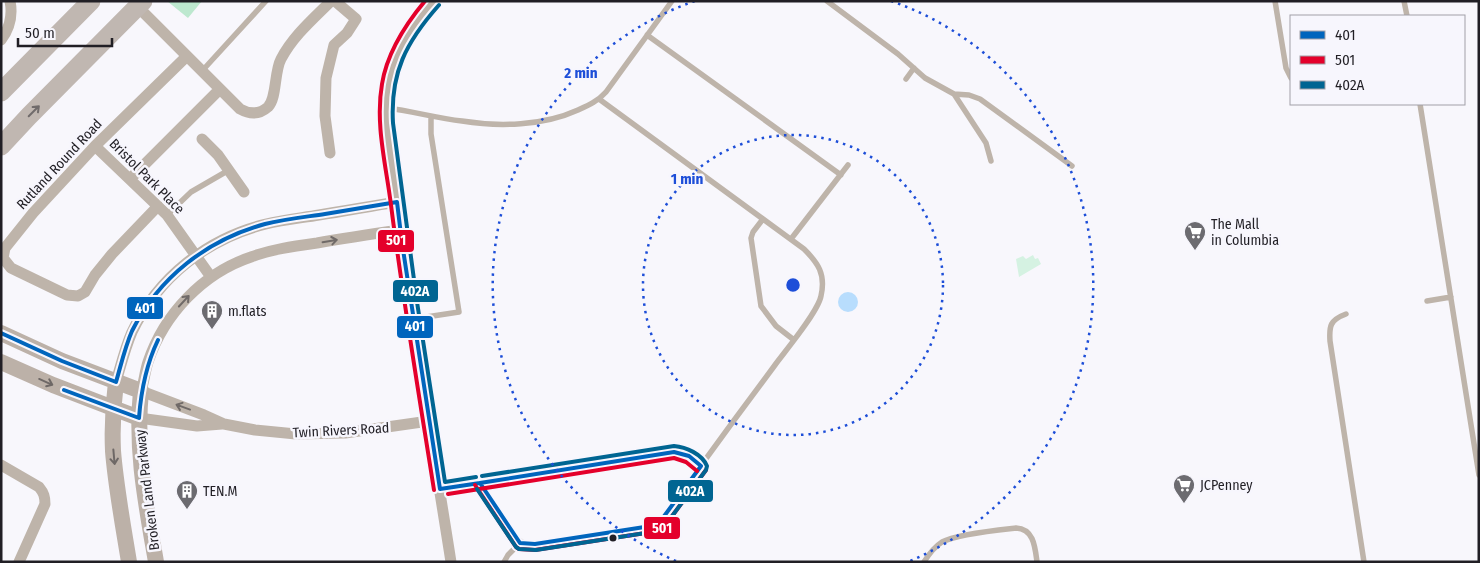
<svg xmlns="http://www.w3.org/2000/svg" width="1480" height="563" font-family="'Fira Sans Condensed',sans-serif">
	<rect width="100%" height="100%" fill="#f8f7fc"/>
	<path fill="#d5f2e2" d="M 1033,255 L 1035,259 L 1038,258 L 1041,264 L 1019,277 L 1016,259 L 1023,256 L 1026,259 Z"/>
	<path fill="#bde8cf" d="M 167,1 L 202,1 L 188,18 Z"/>
	<path fill="#b8ddfd" d="M838 302a10 10 0 1 1 20 0a10 10 0 1 1-20 0Z"/>
	<g fill="none" stroke-linecap="round" stroke-linejoin="round">
		<path stroke="#beb4aa" stroke-width="5.5" d="M 827,1 L 898,54 L 925,78 L 954,94 L 986,143 L 991,161
			M 1275,1 L 1286,68 L 1291,78
			M 1404,1 L 1407,16
			M 647,35 L 841,175
			M 202,71 L 266,1
			M 906,79 L 914,68
			M 954,94 L 969,95 L 980,99 L 1072,166
			M 1420,104 L 1479,475
			M 387,108 C 412,111 436,118 462,121 C 499,127 543,126 578,110 C 589,105 598,101 606,92 L 672,1
			M 167,215 L 191,192 L 229,170
			M 763,219 L 753,232 L 751,238 L 761,306 L 776,326 L 794,340
			M 791,239 L 848,165
			M 1427,301 L 1451,297
			M 1346,314 C 1330,320 1329,326 1330,341 L 1364,562
			M 413,319 L 459,312 L 431,134 L 431,116
			M 480,482 L 515,537 C 521,543 526,544 535,544 L 651,526 L 658,523 L 662,519 C 699,468 737,416 775,365 C 786,350 818,312 821,296 C 826,274 818,263 804,249 L 599,99
			M 440,489 L 674,452 C 686,453 692,458 701,466
			M 504,562 L 508,555 L 520,543
			M 924,562 C 929,554 934,547 942,542 C 957,534 998,530 1016,528 C 1034,529 1035,547 1037,562"/>
		<path stroke="#beb4aa" stroke-width="11" d="M 434,1 C 412,25 395,51 388,83 C 381,118 393,163 397,199 C 411,320 432,441 451,562
			M 138,7 L 240,109 C 249,114 259,115 268,107 C 277,98 274,72 281,59 C 293,36 313,19 331,1
			M 1,40 C 10,28 13,16 10,1
			M 202,139 L 218,155 L 244,192
			M 95,146 L 167,215 L 211,277
			M 330,153 L 325,116 L 326,78 L 334,45 L 347,33 L 356,19 L 335,1
			M 130,179 L 220,89
			M 158,206 L 112,254 L 95,275 L 85,292 L 78,296 L 67,295 L 11,268 L 3,258 L 5,248 L 33,213 L 95,146 L 187,56
			M 400,230 C 372,234 345,238 317,243 C 295,246 272,249 251,257 C 203,273 164,314 148,362 C 145,371 144,382 141,391 L 204,415 L 224,424 L 255,430 L 296,434 L 345,433 L 429,421
			M 116,382 C 121,365 125,348 132,332 C 158,277 208,238 266,224 C 283,220 301,218 319,215 C 345,211 371,206 397,202
			M 139,418 L 197,426 L 222,424
			M 1,465 L 39,487 C 44,493 45,497 45,504 L 19,562"/>
		<path stroke="#bcb1a8" stroke-width="16" d="M 1,333 L 62,361 L 141,391 C 135,450 146,504 156,562
			M 1,362 L 53,385 L 139,418
			M 116,382 C 113,405 112,428 113,451 C 116,488 123,525 129,562"/>
		<path stroke="#c0b7b1" stroke-width="19" d="M 1,92 L 91,1
			M 1,146 L 29,116 L 143,1"/>
		<g stroke="#f7f6fd" stroke-width="8">
			<path id="bus-1" d="M 1,333 L 62,361 L 116,382 C 121,365 125,347 132,331 C 159,277 207,240 265,224 C 285,219 305,217 325,214 C 349,210 373,206 397,202 L 402,243 L 440,489 L 480,483
				M 64,390 L 139,418 C 141,391 146,365 158,340
				M 674,452 L 689,456 L 701,466 L 662,519 L 658,523 L 651,526 L 535,544 L 520,543 L 480,483 Z"/>
		</g>
		<g stroke="#f7f6fd" stroke-width="8">
			<path id="bus-2" d="M 425,1 C 405,25 387,53 382,84 C 375,124 386,165 391,205 C 403,300 419,395 434,490
				M 475,485 L 516,547 L 519,549 L 535,550 L 652,532 L 662,528 L 667,523 L 706,470
				M 448,494 L 674,458 L 686,462 L 697,471"/>
		</g>
		<g stroke="#f7f6fd" stroke-width="8">
			<path id="bus-3" d="M 439,5 C 406,42 390,73 393,123 L 417,302 L 445,482 L 476,477
				M 477,489 L 516,547 L 519,549 L 536,550 L 652,532 L 662,528 L 667,523 L 706,470 L 707,466 C 702,454 686,447 674,446 L 482,476"/>
		</g>
		<use href="#bus-1" stroke="#0065bd" stroke-width="4"/>
		<use href="#bus-2" stroke="#e4002b" stroke-width="4"/>
		<use href="#bus-3" stroke="#006592" stroke-width="4"/>
	</g>
	<defs><path id="oneway-shaft" d="M-6 0H5M1.5-3L5.5 0L1.5 3" fill="none" stroke-width="1.6" stroke-linecap="round" stroke-linejoin="round" transform="scale(1.25)"/></defs>
	<use stroke="#706b6b" href="#oneway-shaft" transform="translate(34 111) rotate(-45)"/>
	<g stroke="#706a68">
		<use href="#oneway-shaft" transform="translate(330 241) rotate(-9)"/>
		<use href="#oneway-shaft" transform="translate(184 301) rotate(-47)"/>
		<use href="#oneway-shaft" transform="translate(183 407) rotate(-160)"/>
	</g>
	<g stroke="#6e6866">
		<use href="#oneway-shaft" transform="translate(46 382) rotate(24)"/>
		<use href="#oneway-shaft" transform="translate(114 457) rotate(85)"/>
	</g>
	<g fill="none" stroke="#1d4ed8" stroke-width="2.5" stroke-dasharray="2.5 5">
		<circle cx="793" cy="285" r="150"/>
		<path d="M676 561A300 300 0 0 1 695 1M891 1A300 300 0 0 1 910 561"/>
	</g>
	<defs>
		<g id="supermarket-pin" transform="scale(1.125)"><path d="M0 17L-7.5 6A9.5 9.5 0 1 1 7.5 6Z" fill="#6c6b70" stroke="#f7f6fd"/><path d="M-6-5.5h2.5l.6 2H6L4.5 2H-2.5L-4.4-4H-6ZM-1.5 3.2a1.3 1.3 0 1 0 .1 0ZM3 3.2a1.3 1.3 0 1 0 .1 0Z" fill="#fff"/></g>
		<g id="building-pin" transform="scale(1.125)"><path d="M0 17L-7.5 6A9.5 9.5 0 1 1 7.5 6Z" fill="#6c6b70" stroke="#f7f6fd"/><path d="M-4-6H4V6H1V3H-1V6H-4ZM-2.5-4.3h1.7v1.8h-1.7ZM.8-4.3h1.7v1.8H.8ZM-2.5-1h1.7V.8h-1.7ZM.8-1h1.7V.8H.8Z" fill="#fff"/></g>
	</defs>
	<g fill-rule="evenodd">
		<use href="#supermarket-pin" x="1195" y="232"/>
		<use href="#building-pin" x="212" y="311"/>
		<use href="#supermarket-pin" x="1184" y="485"/>
		<use href="#building-pin" x="187" y="491"/>
	</g>
	<circle fill="#211f25" stroke="#f7f6fd" stroke-width="2" cx="613" cy="538" r="4.5"/>
	<g text-anchor="middle" stroke-width="5" stroke-linejoin="round" paint-order="stroke">
		<g font-size="14" fill="#211f25" stroke="#f7f6fd">
			<text transform="translate(59 164) rotate(-47)" y="5">Rutland Round Road</text>
			<text transform="translate(147 176) rotate(45)" y="5">Bristol Park Place</text>
			<text transform="translate(341 430) rotate(-3)" y="5">Twin Rivers Road</text>
			<text transform="translate(147 490) rotate(-97)" y="5">Broken Land Parkway</text>
		</g>
		<g font-size="14" fill="#211f25" stroke="#f7f6fd" text-anchor="start">
			<text x="1211" y="229">The Mall<tspan x="1211" dy="16">in Columbia</tspan></text>
			<text x="228" y="316">m.flats</text>
			<text x="1200" y="490">JCPenney</text>
			<text x="203" y="496">TEN.M</text>
		</g>
	</g>
	<circle cx="793" cy="285" r="8" fill="#1d4ed8" stroke="#f7f6fd" stroke-width="2.5"/>
	<g font-size="15" text-anchor="middle" font-weight="bold" fill="#1d4ed8" stroke="#f7f6fd" stroke-width="5" stroke-linejoin="round" paint-order="stroke">
		<text x="581" y="78">2 min</text>
		<text x="687" y="184">1 min</text>
	</g>
	<g stroke="#f7f6fd" stroke-width="2">
		<rect x="377" y="229" width="38" height="24" rx="5" fill="#e4002b"/>
		<rect x="392" y="279" width="47" height="24" rx="5" fill="#006592"/>
		<rect x="126" y="296" width="38" height="24" rx="5" fill="#0065bd"/>
		<rect x="396" y="315" width="38" height="24" rx="5" fill="#0065bd"/>
		<rect x="667" y="479" width="47" height="24" rx="5" fill="#006592"/>
		<rect x="643" y="516" width="38" height="24" rx="5" fill="#e4002b"/>
	</g>
	<g font-size="14" text-anchor="middle" font-weight="bold" fill="#fff">
		<text x="396" y="245">501</text>
		<text x="415" y="296">402A</text>
		<text x="145" y="313">401</text>
		<text x="415" y="331">401</text>
		<text x="690" y="496">402A</text>
		<text x="662" y="533">501</text>
	</g>
	<rect width="1480" height="563" fill="none" stroke="#211f25" stroke-width="5"/>
	<rect x="1290" y="15" width="175" height="90" fill="#f7f6fd" stroke="#a1a0a7"/>
	<rect x="1300" y="31" width="25" height="8" fill="#0065bd" stroke="#a1a0a7"/>
	<text x="1335" y="40" font-size="15" fill="#211f25">401</text>
	<rect x="1300" y="56" width="25" height="8" fill="#e4002b" stroke="#a1a0a7"/>
	<text x="1335" y="65" font-size="15" fill="#211f25">501</text>
	<rect x="1300" y="81" width="25" height="8" fill="#006592" stroke="#a1a0a7"/>
	<text x="1335" y="90" font-size="15" fill="#211f25">402A</text>
	<path d="M18 38v8h94v-8" fill="none" stroke="#211f25" stroke-width="2.5"/>
	<text x="25" y="38" font-size="15" fill="#211f25" stroke="#f7f6fd" stroke-width="4" paint-order="stroke">50 m</text>
</svg>
